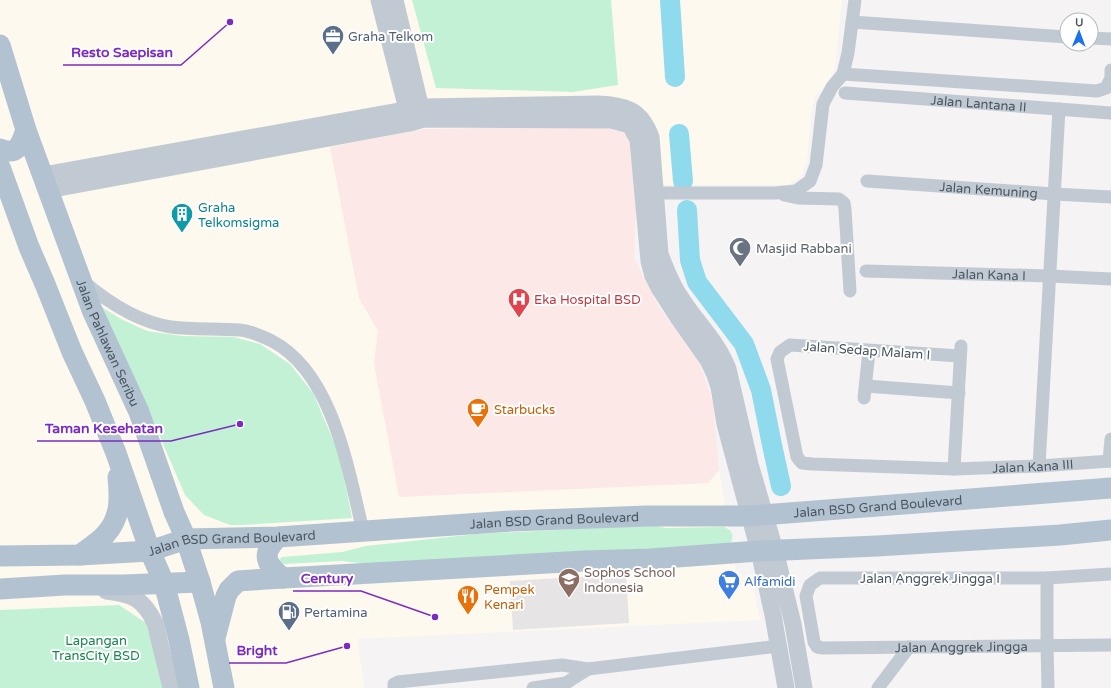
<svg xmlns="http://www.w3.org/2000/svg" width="1111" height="688" font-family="'Varela Round',sans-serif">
	<rect width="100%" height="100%" fill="#f5f3f3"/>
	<path fill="#fdf9ef" d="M 0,0 L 842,0 L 835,68 L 829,83 L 815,96 L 811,113 L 807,164 L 800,177 L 788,185 L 637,185 L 634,258 L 659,307 L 698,362 L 713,403 L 719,470 L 736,570 L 753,585 L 760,620 L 357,639 L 365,688 L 0,688 Z"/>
	<path fill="#e6e4e5" d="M 626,574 L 629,623 L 513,630 L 510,581 Z"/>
	<path fill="#fce8e6" d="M 597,126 L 624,132 L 632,147 L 637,185 L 634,258 L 659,307 L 699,362 L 713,403 L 719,470 L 708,483 L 399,497 L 374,363 L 378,331 L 359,298 L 330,147 L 424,129 Z"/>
	<path fill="#c3f1d5" d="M 412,0 L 611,0 L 618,85 L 573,92 L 436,88 Z
		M 97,304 L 121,319 L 147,331 L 182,336 L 234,337 L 260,344 L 290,364 L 313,393 L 339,454 L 352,518 L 244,525 L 230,525 L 204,515 L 185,495 L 139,388 Z
		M 654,525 L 665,528 L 724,527 C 733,530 735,537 729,545 L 376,565 L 342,561 L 284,564 L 280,563 L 279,560 L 282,557 L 342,552 L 366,546 L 476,534 Z
		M 119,605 L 146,623 L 165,688 L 0,688 L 0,610 Z"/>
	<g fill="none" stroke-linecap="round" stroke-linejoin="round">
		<path stroke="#90daee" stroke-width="20" d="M 670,0 L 675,77
			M 679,134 L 683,181
			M 687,210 L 690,260 L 697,282 L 744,344 L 761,390 L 772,445 L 781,486"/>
		<g stroke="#c1cad2" stroke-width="13">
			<path d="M 852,22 L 1067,37"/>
			<path d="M 1091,38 L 1111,39"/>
			<path d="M 843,74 L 1097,91 L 1106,88 L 1111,78 L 1111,70"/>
			<path id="s1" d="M 845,93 L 1111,113"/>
			<path id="s2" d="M 867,181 L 1054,194 L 1111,197"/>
			<path d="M 655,193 L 775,193 L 796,191 L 810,181 L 816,165 L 823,104 L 832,87 L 843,74 L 848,53 L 855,0"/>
			<path d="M 784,195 L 798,198 L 839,199 L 844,203 L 845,209 L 850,291"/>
			<path id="s3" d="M 866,271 L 1049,276 L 1111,279"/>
			<path d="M 84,282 C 109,303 138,322 171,327 C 194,330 217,328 240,330 C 251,331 262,336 272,341 C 333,373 348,469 363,531"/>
			<path id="s4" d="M 960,356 L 790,345 L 780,352 L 777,359 L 797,457 L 802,463 L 812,464 L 954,469 L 1039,466 L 1111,461"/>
			<path d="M 866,386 L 959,393"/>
			<path d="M 864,398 L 869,351"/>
			<path d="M 1109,461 L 1111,439"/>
			<path d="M 1039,466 L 1059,109"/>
			<path d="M 954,469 L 961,346"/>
			<path id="s5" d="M 1111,574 L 1047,578 L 820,578 L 810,585 L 806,596 L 814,642 L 817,647 L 823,648 L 1111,645"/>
			<path d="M 1047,578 L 1047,645 L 1048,688"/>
			<path d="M 394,688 L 394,684 L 398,682 L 562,665 L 588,669 L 779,646"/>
			<path d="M 533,688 L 566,683 L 588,669"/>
			<path d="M 878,688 L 909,647"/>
		</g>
		<path stroke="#c1cad2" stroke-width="17" d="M 379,0 L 410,121
			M 395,0 L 423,117
			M 43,175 L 421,107 L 598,104 C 626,105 641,110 651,137 L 660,254 C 666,269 671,284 681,298 C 696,322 718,342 728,369 L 750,464 L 775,550 L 793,624 L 804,688
			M 48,190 L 410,123 L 424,119 L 611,120 L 630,125 L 638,140 L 649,261 L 653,276 L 659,288 L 677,316 L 708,360 L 715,375 L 719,387 L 725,424 L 759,551 L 773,615 L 786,688
			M 106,591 C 132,594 143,598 155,623 L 171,688"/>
		<g stroke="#b3c2d1" stroke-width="21">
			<path id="s6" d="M 0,45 L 26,130 L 92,310 L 139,412 L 174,512 L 186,539 L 200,582 L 211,622 L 224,688"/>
			<path d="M 0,149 C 18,156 21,144 26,130"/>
			<path d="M 0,167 L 29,247 L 45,284 L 72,352 L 95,401 L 116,453 L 150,551 L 164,583 L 179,640 L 189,688"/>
			<path d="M 278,537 C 261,554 265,564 283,578"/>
			<path d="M 80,555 C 88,548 98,543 105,535 C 121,518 120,499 118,477"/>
			<path id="s7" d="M 0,556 L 80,555 L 150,551 L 186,539 L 278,537 L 512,521 L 647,516 L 749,516 L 1111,488"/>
			<path d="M 0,589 L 65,585 L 123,585 L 200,582"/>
			<path d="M 215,638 L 226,596 L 229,590 L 238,581 L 266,579 L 584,561 L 650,559 L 759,551 L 877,546 L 1060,535 L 1111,530"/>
		</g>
	</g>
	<defs>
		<g id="office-pin" transform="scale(1.15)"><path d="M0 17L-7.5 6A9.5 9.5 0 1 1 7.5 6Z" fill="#5c6f8a" stroke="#fff"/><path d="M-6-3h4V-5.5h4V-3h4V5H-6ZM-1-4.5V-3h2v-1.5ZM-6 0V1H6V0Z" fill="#fff"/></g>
		<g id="building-pin" transform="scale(1.15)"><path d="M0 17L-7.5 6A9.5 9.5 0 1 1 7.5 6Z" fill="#0f9aa8" stroke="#fff"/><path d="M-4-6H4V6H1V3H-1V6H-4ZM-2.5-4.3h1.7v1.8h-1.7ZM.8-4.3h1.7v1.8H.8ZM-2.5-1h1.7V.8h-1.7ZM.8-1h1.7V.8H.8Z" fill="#fff"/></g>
		<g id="mosque-pin" transform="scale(1.15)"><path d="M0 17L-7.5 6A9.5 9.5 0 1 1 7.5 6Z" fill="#6b7280" stroke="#fff"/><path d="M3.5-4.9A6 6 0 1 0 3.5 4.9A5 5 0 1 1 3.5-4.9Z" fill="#fff"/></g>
		<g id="hospital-pin" transform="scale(1.15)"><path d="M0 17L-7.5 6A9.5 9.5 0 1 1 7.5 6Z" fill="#e0444e" stroke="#fff"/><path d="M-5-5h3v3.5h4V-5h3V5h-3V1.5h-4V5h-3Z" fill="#fff"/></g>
		<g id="cafe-pin" transform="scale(1.15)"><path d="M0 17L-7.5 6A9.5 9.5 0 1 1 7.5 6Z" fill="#e8710a" stroke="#fff"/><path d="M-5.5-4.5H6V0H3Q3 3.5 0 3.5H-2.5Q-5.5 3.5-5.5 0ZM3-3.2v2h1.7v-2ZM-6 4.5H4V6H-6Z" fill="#fff"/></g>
		<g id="school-pin" transform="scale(1.15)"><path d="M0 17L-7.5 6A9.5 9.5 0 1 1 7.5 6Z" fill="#8d6e63" stroke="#fff"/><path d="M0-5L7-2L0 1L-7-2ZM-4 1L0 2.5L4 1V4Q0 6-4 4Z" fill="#fff"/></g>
		<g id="supermarket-pin" transform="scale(1.15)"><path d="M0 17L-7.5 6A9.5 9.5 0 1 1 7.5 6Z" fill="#3f7fe0" stroke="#fff"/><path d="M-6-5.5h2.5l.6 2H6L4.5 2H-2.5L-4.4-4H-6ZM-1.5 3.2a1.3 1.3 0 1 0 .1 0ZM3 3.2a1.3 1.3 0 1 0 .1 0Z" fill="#fff"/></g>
		<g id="restaurant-pin" transform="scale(1.15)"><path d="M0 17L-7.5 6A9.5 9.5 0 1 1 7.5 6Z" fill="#e8710a" stroke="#fff"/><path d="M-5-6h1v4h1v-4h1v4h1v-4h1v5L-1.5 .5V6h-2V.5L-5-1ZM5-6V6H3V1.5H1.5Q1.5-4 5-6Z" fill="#fff"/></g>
		<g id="fuel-pin" transform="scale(1.15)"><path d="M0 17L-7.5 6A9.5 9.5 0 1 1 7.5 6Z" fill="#5c6f8a" stroke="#fff"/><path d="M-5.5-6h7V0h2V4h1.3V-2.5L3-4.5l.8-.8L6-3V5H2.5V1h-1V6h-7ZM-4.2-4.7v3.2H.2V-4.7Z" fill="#fff"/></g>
	</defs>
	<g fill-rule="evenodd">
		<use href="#office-pin" x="333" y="36"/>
		<use href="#building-pin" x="182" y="214"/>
		<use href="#mosque-pin" x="740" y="248"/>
		<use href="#hospital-pin" x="519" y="299"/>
		<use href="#cafe-pin" x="478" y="409"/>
		<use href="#school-pin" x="569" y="579"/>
		<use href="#supermarket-pin" x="729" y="581"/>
		<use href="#restaurant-pin" x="468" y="596"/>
		<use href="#fuel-pin" x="289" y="612"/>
	</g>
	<g text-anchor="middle" stroke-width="4" stroke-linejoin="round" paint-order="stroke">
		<g font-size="13" fill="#4e5e75" stroke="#fff" text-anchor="start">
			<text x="348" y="41">Graha Telkom</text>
			<text x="304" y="617">Pertamina</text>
		</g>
		<g font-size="13" fill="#4a5661" stroke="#fff">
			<text dy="5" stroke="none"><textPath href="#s1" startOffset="134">Jalan Lantana II</textPath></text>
			<text dy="5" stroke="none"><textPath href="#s2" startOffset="122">Jalan Kemuning</textPath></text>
			<text dy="5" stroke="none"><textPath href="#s3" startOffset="123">Jalan Kana I</textPath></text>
			<text dy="5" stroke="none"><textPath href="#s6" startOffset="317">Jalan Pahlawan Seribu</textPath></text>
			<text transform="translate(867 350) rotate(4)" y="5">Jalan Sedap Malam I</text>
			<text dy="5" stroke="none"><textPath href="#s4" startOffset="529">Jalan Kana III</textPath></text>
			<text dy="5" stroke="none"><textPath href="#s7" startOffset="881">Jalan BSD Grand Boulevard</textPath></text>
			<text dy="5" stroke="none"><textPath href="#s7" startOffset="557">Jalan BSD Grand Boulevard</textPath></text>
			<text dy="5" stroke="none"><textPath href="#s7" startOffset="233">Jalan BSD Grand Boulevard</textPath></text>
			<text x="930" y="583">Jalan Anggrek Jingga I</text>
			<text dy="5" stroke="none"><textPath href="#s5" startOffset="512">Jalan Anggrek Jingga</textPath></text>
		</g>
		<g font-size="13" fill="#0d838f" stroke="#fff" text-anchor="start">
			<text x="198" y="212">Graha<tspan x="198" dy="15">Telkomsigma</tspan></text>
		</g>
		<g font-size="13" fill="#5b616d" stroke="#fff" text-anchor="start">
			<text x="756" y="253">Masjid Rabbani</text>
		</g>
		<g font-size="13" fill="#be3a42" stroke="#fff" text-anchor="start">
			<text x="534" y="304">Eka Hospital BSD</text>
		</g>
		<g font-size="13" fill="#c56008" stroke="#fff" text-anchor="start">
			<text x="494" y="414">Starbucks</text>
			<text x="484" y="594">Pempek<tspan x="484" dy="15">Kenari</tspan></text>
		</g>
		<g font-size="13" fill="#785e54" stroke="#fff" text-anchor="start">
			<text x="584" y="577">Sophos School<tspan x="584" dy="15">Indonesia</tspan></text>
		</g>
		<g font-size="13" fill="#366cbe" stroke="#fff" text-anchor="start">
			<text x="744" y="586">Alfamidi</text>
		</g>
		<g font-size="13" fill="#17864f" stroke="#fff">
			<text x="96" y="645">Lapangan<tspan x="96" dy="15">TransCity BSD</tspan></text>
		</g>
	</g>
	<path fill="none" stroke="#7b2cbf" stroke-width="1.5" d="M230 22L181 65H63M240 424L171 441H37M435 617L361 591H293M347 646L286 663H229"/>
	<g fill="#7b2cbf" stroke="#fff" stroke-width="1.5">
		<circle cx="230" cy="22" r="4"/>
		<circle cx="240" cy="424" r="4"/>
		<circle cx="435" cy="617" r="4"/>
		<circle cx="347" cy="646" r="4"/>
	</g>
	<g font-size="14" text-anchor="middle" font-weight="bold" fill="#7b2cbf" stroke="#fff" stroke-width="4" stroke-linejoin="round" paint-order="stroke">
		<text x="122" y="57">Resto Saepisan</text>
		<text x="104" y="433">Taman Kesehatan</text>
		<text x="327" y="583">Century</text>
		<text x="257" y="655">Bright</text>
	</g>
	<g transform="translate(1079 32) rotate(1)"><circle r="19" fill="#ffffff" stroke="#b7bbc0"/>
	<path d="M0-3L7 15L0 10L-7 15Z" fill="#1a73e8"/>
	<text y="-6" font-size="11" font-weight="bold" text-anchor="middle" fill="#4a5661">U</text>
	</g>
</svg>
